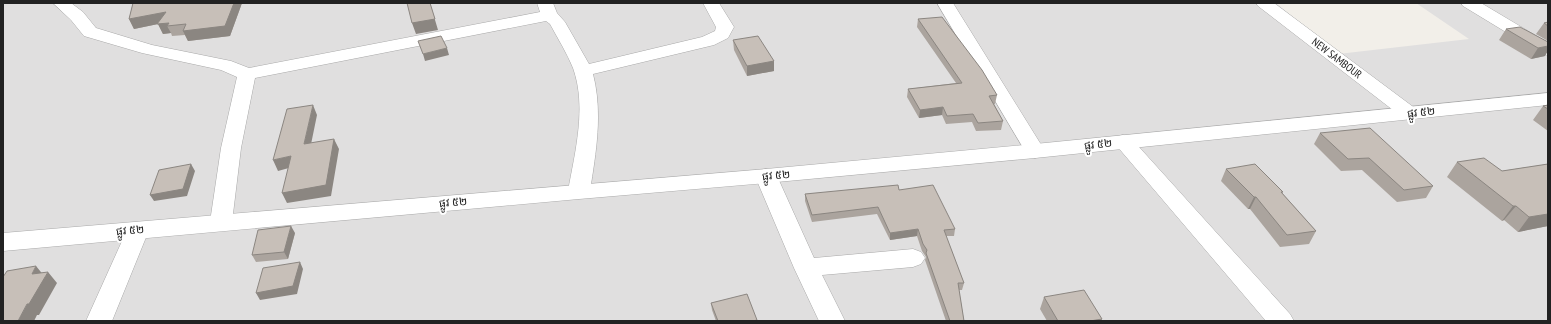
<svg xmlns="http://www.w3.org/2000/svg" width="1551" height="324" font-family="'PT Sans Narrow','Noto Sans Khmer',sans-serif">
	<rect width="100%" height="100%" fill="#f2efe9"/>
	<path fill="#e0dfdf" d="M 3,3 L 1276,3 L 1338,54 L 1469,39 L 1416,3 L 1548,3 L 1548,321 L 3,321 Z"/>
	<g fill="none" stroke-linecap="round" stroke-linejoin="round">
		<g stroke="#a9a9a9" stroke-width="1">
			<path id="minor" d="M 53,3 L 71,3 L 83,12 L 96,28 L 152,45 L 231,61 L 249,68 L 540,12 L 537,3 L 553,3 L 557,13 L 565,22 L 589,64 L 702,37 L 715,31 L 716,27 L 703,3 L 719,3 L 734,27 L 728,38 L 714,45 L 593,74 C 603,113 596,152 590,191 L 587,196 L 579,198 L 571,196 L 568,191 C 575,152 587,107 573,68 C 567,53 558,39 550,24 L 546,21 L 255,78 L 241,148 L 232,222 L 229,228 L 221,230 L 213,228 L 210,222 L 221,148 L 237,77 L 221,70 L 142,53 L 84,36 L 71,20 Z
				M 937,3 L 953,3 L 1045,151 L 1042,156 L 1035,158 L 1028,156 Z
				M 1256,3 L 1274,3 L 1416,109 L 1419,113 L 1416,117 L 1409,119 L 1402,117 L 1258,6 Z
				M 1461,3 L 1481,3 L 1548,43 L 1548,55 L 1542,54 L 1463,6 Z
				M 1123,135 L 1130,137 L 1290,314 L 1294,321 L 1266,321 L 1116,145 L 1113,141 L 1116,137 Z
				M 766,169 L 774,171 L 777,176 L 814,258 L 913,249 L 921,252 L 925,258 L 921,264 L 913,267 L 822,275 L 845,321 L 819,321 L 794,268 L 755,176 L 758,171 Z
				M 138,222 L 146,224 L 149,230 L 112,321 L 86,321 L 127,230 L 130,224 Z"/>
		</g>
		<g stroke="#a9a9a9" stroke-width="1">
			<path id="tertiary" d="M 1548,93 L 1548,105 L 1035,158 L 766,183 L 579,199 L 3,251 L 3,233 L 766,169 L 1035,144 Z"/>
		</g>
		<use href="#minor" fill="#fff" fill-rule="evenodd"/>
		<use href="#tertiary" fill="#fff" fill-rule="evenodd"/>
	</g>
	<path fill="#aba49e" d="M 133,3 L 242,3 L 230,36 L 188,41 L 185,35 L 172,36 L 171,33 L 163,34 L 158,24 L 134,29 L 129,19 Z
		M 918,19 L 997,95 L 995,104 L 994,104 L 1003,121 L 1001,130 L 976,131 L 972,122 L 946,124 L 942,115 L 919,118 L 907,97 L 908,89 L 956,83 L 917,27 Z
		M 1548,22 L 1548,41 L 1536,34 L 1544,23 Z
		M 1506,29 L 1548,42 L 1545,56 L 1531,59 L 1499,40 Z
		M 733,40 L 774,61 L 774,71 L 747,76 L 734,50 Z
		M 1548,105 L 1548,131 L 1533,120 L 1543,106 Z
		M 1320,133 L 1433,186 L 1426,198 L 1397,202 L 1362,170 L 1341,171 L 1314,144 Z
		M 1457,162 L 1502,171 L 1548,164 L 1548,226 L 1518,232 L 1504,220 L 1502,221 L 1447,177 Z
		M 1226,169 L 1283,192 L 1282,193 L 1316,231 L 1309,244 L 1280,247 L 1250,209 L 1248,209 L 1221,181 Z
		M 899,190 L 955,229 L 954,236 L 946,236 L 964,283 L 962,290 L 959,290 L 964,321 L 946,321 L 925,260 L 926,257 L 922,251 L 917,236 L 890,240 L 877,214 L 812,222 L 805,201 L 805,194 Z
		M 295,233 L 288,259 L 256,262 L 252,255 Z
		M 1044,297 L 1101,321 L 1047,321 L 1040,309 Z
		M 711,303 L 757,320 L 757,321 L 716,321 L 712,310 Z"/>
	<path fill="#8b8681" d="M 234,3 L 242,3 L 230,36 L 188,41 L 183,31 Z
		M 430,3 L 438,30 L 416,34 L 412,23 Z
		M 166,12 L 169,23 L 167,26 L 171,33 L 163,34 L 158,24 L 134,29 L 129,19 Z
		M 1548,46 L 1548,51 L 1545,56 L 1531,59 L 1538,48 Z
		M 447,48 L 449,55 L 425,61 L 423,54 Z
		M 774,61 L 774,71 L 747,76 L 747,66 Z
		M 313,105 L 317,115 L 309,154 L 304,144 Z
		M 943,107 L 942,115 L 919,118 L 920,110 Z
		M 334,139 L 339,149 L 331,196 L 287,203 L 282,193 Z
		M 291,156 L 296,166 L 278,171 L 273,160 Z
		M 191,164 L 195,171 L 187,196 L 154,201 L 150,195 Z
		M 1254,197 L 1256,197 L 1250,209 L 1248,209 Z
		M 1513,206 L 1516,206 L 1504,220 L 1502,221 Z
		M 1548,214 L 1548,226 L 1518,232 L 1529,217 Z
		M 291,226 L 295,233 L 288,259 L 284,252 Z
		M 918,229 L 917,236 L 890,240 L 890,233 Z
		M 300,262 L 303,269 L 297,294 L 260,300 L 256,293 Z
		M 36,266 L 45,277 L 48,272 L 57,283 L 39,315 L 37,315 L 34,321 L 18,321 L 27,304 L 32,274 Z
		M 1102,319 L 1101,321 L 1090,321 Z"/>
	<path fill="#c7bfb8" stroke="#8b8681" d="M 133,3 L 234,3 L 225,26 L 183,31 L 186,24 L 167,26 L 169,23 L 157,24 L 166,12 L 129,19 Z
		M 407,3 L 430,3 L 435,19 L 412,23 Z
		M 942,17 L 982,70 L 997,95 L 989,96 L 1003,121 L 978,123 L 973,114 L 947,116 L 943,107 L 920,110 L 908,89 L 962,83 L 918,19 Z
		M 1548,22 L 1548,26 L 1544,23 Z
		M 1520,27 L 1548,42 L 1548,46 L 1538,48 L 1506,29 Z
		M 441,36 L 447,48 L 423,54 L 418,41 Z
		M 758,36 L 774,61 L 747,66 L 733,40 Z
		M 313,105 L 304,144 L 334,139 L 326,185 L 282,193 L 291,156 L 273,160 L 287,109 Z
		M 1548,105 L 1548,109 L 1543,106 Z
		M 1370,128 L 1433,186 L 1404,190 L 1369,158 L 1348,159 L 1320,133 Z
		M 1484,158 L 1502,171 L 1548,164 L 1548,214 L 1529,217 L 1516,206 L 1513,206 L 1457,162 Z
		M 191,164 L 183,189 L 150,195 L 159,170 Z
		M 1255,164 L 1283,192 L 1281,192 L 1316,231 L 1287,235 L 1256,197 L 1254,197 L 1226,169 Z
		M 898,185 L 899,190 L 933,185 L 955,229 L 944,230 L 964,283 L 958,283 L 964,321 L 950,321 L 926,253 L 927,250 L 923,244 L 918,229 L 890,233 L 878,207 L 812,215 L 805,194 Z
		M 291,226 L 284,252 L 252,255 L 258,230 Z
		M 300,262 L 293,286 L 256,293 L 263,268 Z
		M 36,266 L 32,274 L 48,272 L 29,304 L 27,304 L 18,321 L 3,321 L 3,277 L 7,271 Z
		M 1084,290 L 1102,319 L 1090,321 L 1058,321 L 1044,297 Z
		M 747,294 L 757,320 L 753,321 L 718,321 L 711,303 Z"/>
	<g text-anchor="middle" stroke-width="4" stroke-linejoin="round" paint-order="stroke">
		<g font-size="11" fill="#222" stroke="#fff">
			<text transform="translate(1337 58) rotate(37)" y="4">NEW SAMBOUR</text>
			<text transform="translate(1421 112) rotate(-6)" y="4">ផ្លូវ ៥២</text>
			<text transform="translate(1098 144) rotate(-6)" y="4">ផ្លូវ ៥២</text>
			<text transform="translate(776 175) rotate(-5)" y="4">ផ្លូវ ៥២</text>
			<text transform="translate(453 202) rotate(-5)" y="4">ផ្លូវ ៥២</text>
			<text transform="translate(130 230) rotate(-5)" y="4">ផ្លូវ ៥២</text>
		</g>
	</g>
	<rect width="1551" height="324" fill="none" stroke="#222222" stroke-width="8"/>
</svg>
